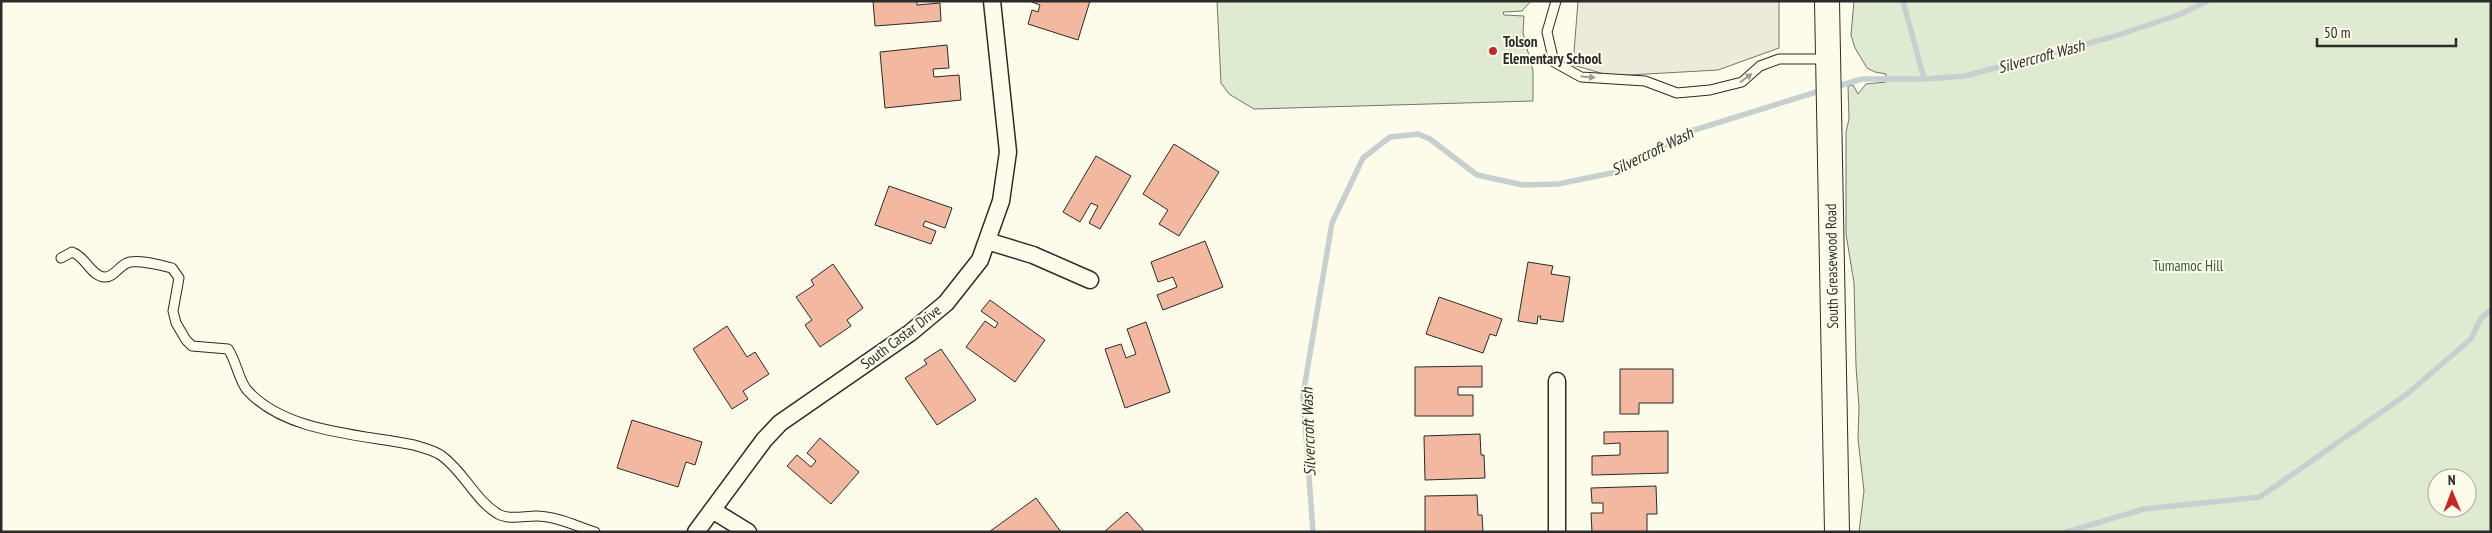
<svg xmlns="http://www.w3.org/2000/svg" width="2492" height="533" font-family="'PT Sans Narrow',sans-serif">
	<rect width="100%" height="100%" fill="#fdfbea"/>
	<path fill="#deebd1" stroke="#74746e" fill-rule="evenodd" d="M 1217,1 L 1531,1 L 1522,11 L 1503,12 L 1504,15 L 1524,16 L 1523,33 L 1533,71 L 1533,101 L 1254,109 L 1229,94 L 1221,83 Z
		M 1854,1 L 2491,1 L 2491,532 L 1859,532 L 1864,491 L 1858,439 L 1859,407 L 1856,366 L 1854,283 L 1846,234 L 1846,132 L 1849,119 L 1848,86 L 1853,85 L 1858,94 L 1866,84 L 1886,82 L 1886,74 L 1875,72 L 1867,68 L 1855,48 L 1851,35 ZM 2437,478 L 2467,478 L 2467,508 L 2437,508 Z"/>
	<path fill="#eceadb" stroke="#74746e" d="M 1578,1 L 1779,1 L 1779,48 L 1718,70 L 1611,76 L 1573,65 Z"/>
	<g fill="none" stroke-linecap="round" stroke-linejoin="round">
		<path stroke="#c7d0d0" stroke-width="5.5" d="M 1903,1 L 1924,79
			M 1835,87 L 1862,79 L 1924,79 L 1965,76 L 2112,37 L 2181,14 L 2207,1
			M 1313,532 L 1303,395 L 1332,223 L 1363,158 L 1390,137 L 1418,134 L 1430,139 L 1477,175 L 1523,185 L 1558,184 L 1617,172 L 1691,131 L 1823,90
			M 2066,532 L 2144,509 L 2260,497 L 2407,394 L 2471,339 L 2481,318 L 2491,310"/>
	</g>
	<path fill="#f2b8a0" stroke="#2b2b2b" d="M 873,1 L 917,1 L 917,5 L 940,3 L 941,21 L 875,26 Z
		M 1029,1 L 1090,1 L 1078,40 L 1028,24 L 1032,10 L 1038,12 L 1040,5 Z
		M 947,45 L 949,68 L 933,69 L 934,77 L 959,75 L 961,100 L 885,108 L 880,52 Z
		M 1174,144 L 1219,172 L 1179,236 L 1159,224 L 1168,210 L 1143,194 Z
		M 1096,156 L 1131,176 L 1100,229 L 1089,223 L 1098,206 L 1091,203 L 1080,222 L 1063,212 Z
		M 889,186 L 952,208 L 945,228 L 925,221 L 923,226 L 936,231 L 931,244 L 875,225 Z
		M 1205,241 L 1223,287 L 1163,310 L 1157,295 L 1177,287 L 1173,277 L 1158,282 L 1151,262 Z
		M 1528,262 L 1553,266 L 1551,274 L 1570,277 L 1563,322 L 1540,319 L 1541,316 L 1538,316 L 1537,324 L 1518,321 Z
		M 833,264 L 863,308 L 847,320 L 851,326 L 820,347 L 805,325 L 812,320 L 796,297 L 814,285 L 811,280 Z
		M 1439,297 L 1502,319 L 1496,336 L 1490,334 L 1483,353 L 1426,334 Z
		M 990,300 L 1045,340 L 1015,382 L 966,347 L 985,321 L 995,328 L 998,323 L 981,311 Z
		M 1146,322 L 1170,392 L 1125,408 L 1105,349 L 1121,344 L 1126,358 L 1136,354 L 1127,329 Z
		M 727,326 L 747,357 L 755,352 L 769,374 L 743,391 L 748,399 L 732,409 L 693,349 Z
		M 941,349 L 976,400 L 937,425 L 905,378 L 927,364 L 924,360 Z
		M 1482,366 L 1482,387 L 1458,387 L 1458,395 L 1473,395 L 1473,416 L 1415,416 L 1415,367 Z
		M 1620,369 L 1673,369 L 1673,403 L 1639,403 L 1639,414 L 1620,414 Z
		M 632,420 L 702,442 L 695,465 L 686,462 L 678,487 L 617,468 Z
		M 1668,431 L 1668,473 L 1592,475 L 1592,456 L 1620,455 L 1620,443 L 1604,444 L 1604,432 Z
		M 1480,434 L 1481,455 L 1484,455 L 1485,478 L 1425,480 L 1424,436 Z
		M 820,438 L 859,472 L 831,504 L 787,466 L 797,455 L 811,467 L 816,461 L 807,453 Z
		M 1656,486 L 1657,514 L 1647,514 L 1647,532 L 1592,532 L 1591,513 L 1603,513 L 1603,503 L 1592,503 L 1591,488 Z
		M 1477,495 L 1478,515 L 1482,515 L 1483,532 L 1425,532 L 1425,496 Z
		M 1036,498 L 1061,532 L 989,532 Z
		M 1127,512 L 1145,532 L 1104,532 Z"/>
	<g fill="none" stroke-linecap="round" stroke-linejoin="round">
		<g stroke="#2b2b2b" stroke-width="11">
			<path id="service" d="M 1556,1 L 1547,32 L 1554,62 L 1581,77 L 1645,81 L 1677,93 L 1710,90 L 1742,82 L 1760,66 L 1779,59 L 1826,59
				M 61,258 L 72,252 C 85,256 91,276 104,277 C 115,278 119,264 130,262 C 143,260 159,265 172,268 L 179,278 L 173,311 L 176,323 L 186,340 L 192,346 L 228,349 C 236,360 239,381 247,390 C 286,433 360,434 414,445 C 423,448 434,450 442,456 C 464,472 475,500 498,514 C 509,520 524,516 536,516 C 556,516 576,526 595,532"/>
		</g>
		<g stroke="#2b2b2b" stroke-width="19">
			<path id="minor" d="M 987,241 L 1033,255 L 1090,280
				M 1557,381 L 1557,532
				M 712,510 L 748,532
				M 696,532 L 764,440 L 780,423 L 910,333 L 946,303 L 980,260 L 1001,201 L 1008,152 L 992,1"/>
		</g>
		<g stroke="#2b2b2b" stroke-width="26">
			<path id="secondary" d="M 1827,1 L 1837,532"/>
		</g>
		<use href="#service" stroke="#fdfbea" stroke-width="9"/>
		<use href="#minor" stroke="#fdfbea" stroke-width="16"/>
		<use href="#secondary" stroke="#fdfbea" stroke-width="24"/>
	</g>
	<defs><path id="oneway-solid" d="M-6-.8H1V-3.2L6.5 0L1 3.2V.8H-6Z" transform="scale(1.25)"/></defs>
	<g fill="#9e9d94">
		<use href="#oneway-solid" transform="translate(1588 77) rotate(6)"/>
		<use href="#oneway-solid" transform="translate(1746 78) rotate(-36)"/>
	</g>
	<circle fill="#c62828" stroke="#fdfbea" stroke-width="2" cx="1493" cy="51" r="5"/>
	<g text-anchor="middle" stroke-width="4" stroke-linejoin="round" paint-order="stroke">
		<g font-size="15" font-weight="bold" fill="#2b2b2b" stroke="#fdfbea" text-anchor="start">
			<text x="1503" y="47">Tolson<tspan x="1503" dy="17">Elementary School</tspan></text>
		</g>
		<g font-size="15" fill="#2b2b2b" stroke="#fdfbea">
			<text transform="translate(1832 266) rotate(-91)" y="5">South Greasewood Road</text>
			<text transform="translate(901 337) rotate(-37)" y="5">South Castar Drive</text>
		</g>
		<g font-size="15" fill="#34623c" stroke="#fdfbea">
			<text x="2188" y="271">Tumamoc Hill</text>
		</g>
		<g font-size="16" font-style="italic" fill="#2b2b2b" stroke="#fdfbea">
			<text transform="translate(2041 56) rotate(-15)" y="6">Silvercroft Wash</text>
			<text transform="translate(1652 151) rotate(-26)" y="6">Silvercroft Wash</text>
			<text transform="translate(1308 432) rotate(-92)" y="6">Silvercroft Wash</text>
		</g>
	</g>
	<rect width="2492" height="533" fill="none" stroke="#2b2b2b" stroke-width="5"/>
	<g transform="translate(2452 493) rotate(359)"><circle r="24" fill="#fdfbea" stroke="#a9a89e"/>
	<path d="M0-4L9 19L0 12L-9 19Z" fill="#c62828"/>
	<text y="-8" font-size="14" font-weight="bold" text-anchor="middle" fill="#2b2b2b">N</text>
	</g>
	<path d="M2317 38v8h139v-8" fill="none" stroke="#2b2b2b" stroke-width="2.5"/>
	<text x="2324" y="38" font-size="15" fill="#2b2b2b" stroke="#fdfbea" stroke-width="4" paint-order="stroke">50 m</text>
</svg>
